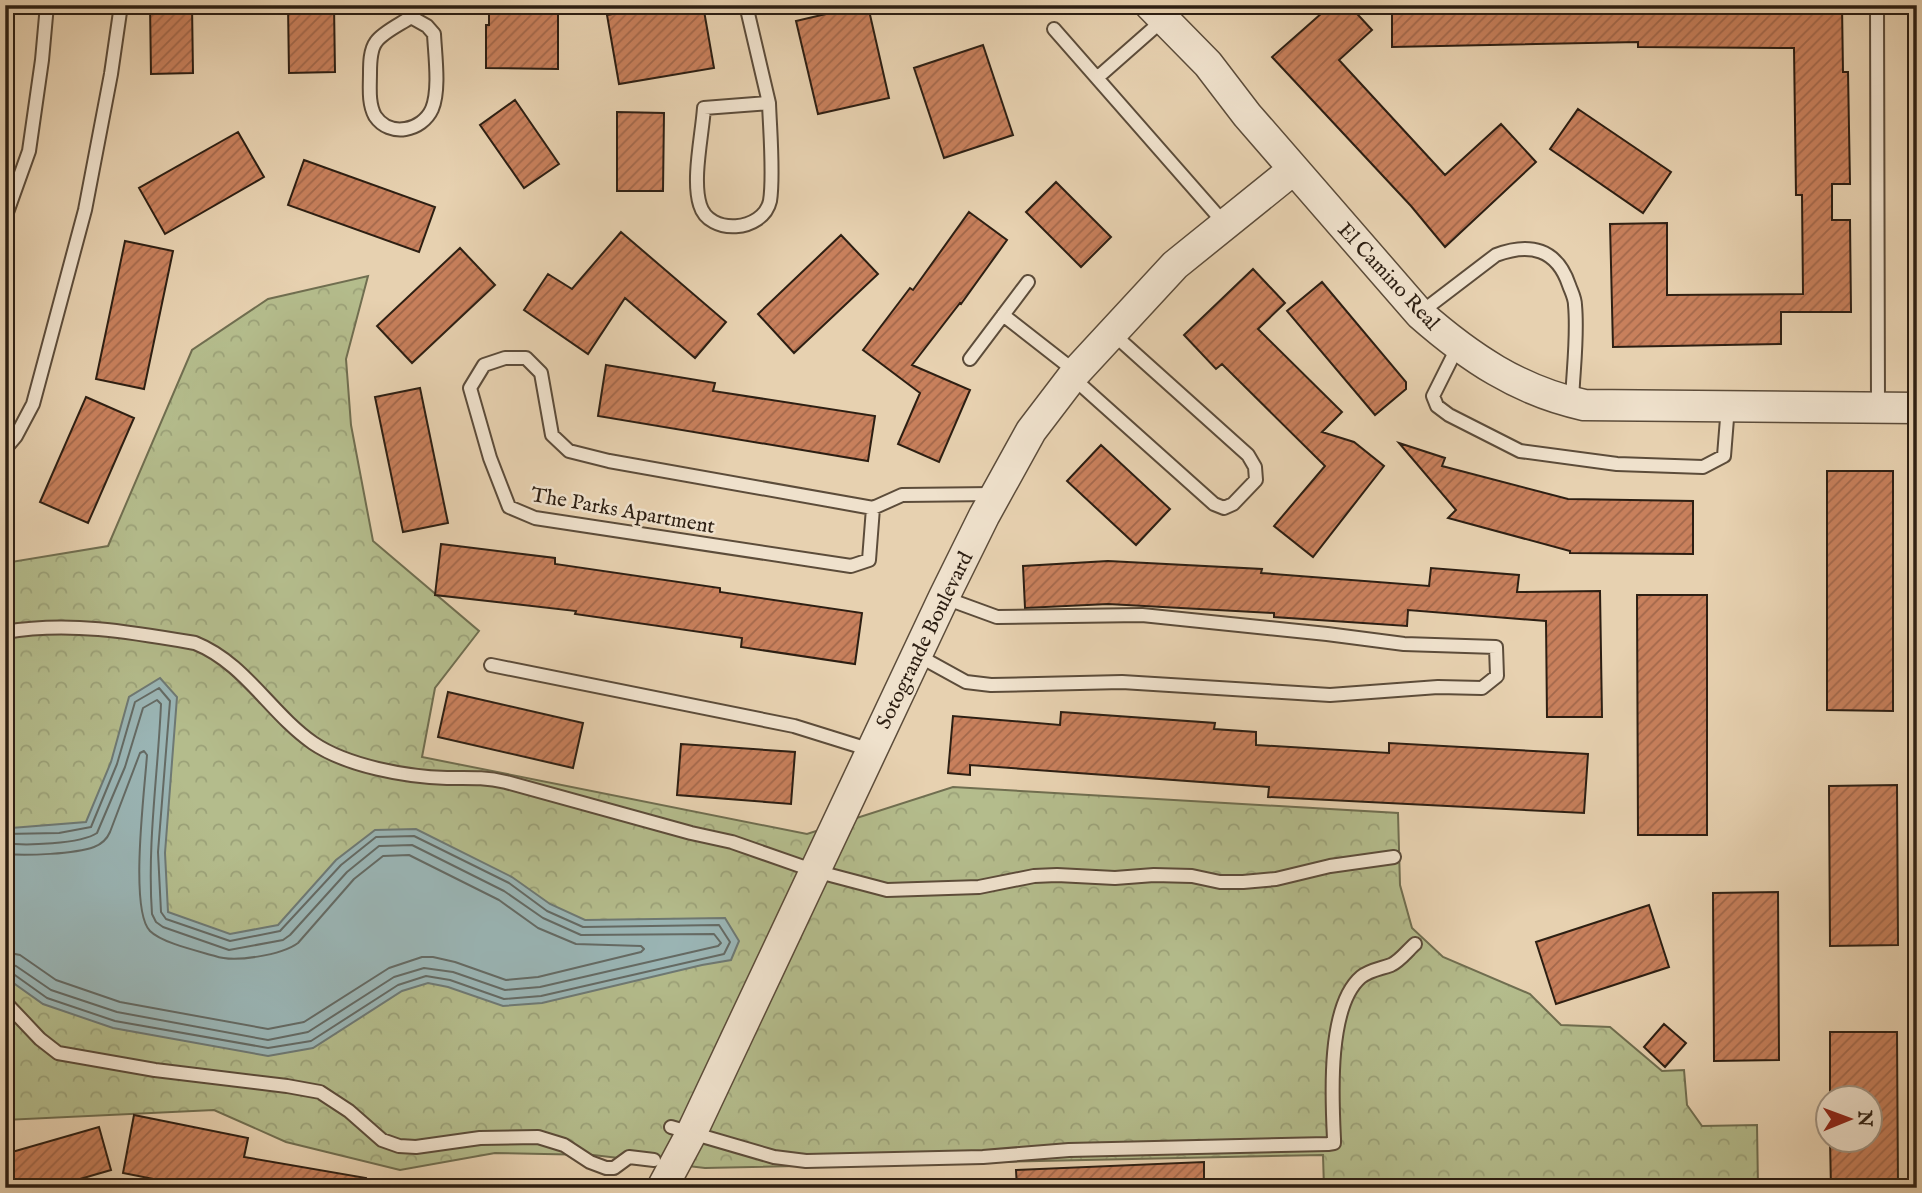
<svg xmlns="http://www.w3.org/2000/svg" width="1922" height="1193" font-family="'IM FELL English',serif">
	<defs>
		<pattern id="park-crowns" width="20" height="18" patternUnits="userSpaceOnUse" patternTransform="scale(1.75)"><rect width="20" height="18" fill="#b4bc8c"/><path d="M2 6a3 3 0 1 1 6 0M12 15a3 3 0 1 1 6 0" fill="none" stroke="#9ba178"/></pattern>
		<pattern id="building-hatch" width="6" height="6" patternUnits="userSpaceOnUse" patternTransform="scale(1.75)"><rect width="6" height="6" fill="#c8805c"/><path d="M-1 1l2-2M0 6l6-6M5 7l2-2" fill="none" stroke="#a3684b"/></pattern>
	</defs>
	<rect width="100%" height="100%" fill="#e7d1b0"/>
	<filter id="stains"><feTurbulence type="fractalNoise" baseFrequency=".00286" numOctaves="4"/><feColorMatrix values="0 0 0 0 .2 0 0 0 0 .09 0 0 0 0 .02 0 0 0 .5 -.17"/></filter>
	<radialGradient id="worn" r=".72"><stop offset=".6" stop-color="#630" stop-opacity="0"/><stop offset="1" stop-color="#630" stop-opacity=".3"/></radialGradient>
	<path fill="url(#park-crowns)" stroke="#706e50" stroke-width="2" d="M 368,276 L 346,359 L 351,425 L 373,541 L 479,631 L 435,688 L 422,757 L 807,834 L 953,787 L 1398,813 L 1400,885 L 1412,928 L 1443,957 L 1530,994 L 1561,1025 L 1610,1027 L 1662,1071 L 1684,1070 L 1687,1105 L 1702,1126 L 1757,1125 L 1758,1188 L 1324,1188 L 1323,1155 L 705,1168 L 593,1155 L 495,1153 L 400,1170 L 286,1142 L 214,1110 L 5,1120 L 5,563 L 108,546 L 192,350 L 268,299 Z"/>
	<path fill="#9ab5b5" stroke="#6e7974" stroke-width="2" d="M 160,678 L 177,697 L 165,853 L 168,912 L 230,934 L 278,925 L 336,860 L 375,830 L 416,829 L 512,877 L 550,904 L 585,920 L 725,918 L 739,941 L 731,960 L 702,965 L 542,1003 L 503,1006 L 448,987 L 428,983 L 402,991 L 313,1048 L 268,1056 L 113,1028 L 43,1004 L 5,977 L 5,826 L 11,828 L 86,822 L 111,762 L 129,697 Z"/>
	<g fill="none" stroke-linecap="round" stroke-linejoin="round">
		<path stroke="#646a64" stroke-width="2" d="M 5,834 L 59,833 L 91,827 L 117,764 L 135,702 L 159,688 L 170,701 L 158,852 L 161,912 L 166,919 L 230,941 L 280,931 L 341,865 L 376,837 L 414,836 L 509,883 L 547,911 L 583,927 L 719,925 L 730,942 L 724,954 L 541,996 L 504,999 L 450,980 L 426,976 L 398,985 L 311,1041 L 268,1048 L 115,1021 L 47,998 L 12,973 L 5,972
			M 5,843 C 24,846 81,844 97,833 L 125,767 L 143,708 L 157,700 L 161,704 C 158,774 147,844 152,914 L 156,922 L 163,927 L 229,950 L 283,940 L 290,935 L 347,872 L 379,846 L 412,845 L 504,891 L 543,918 L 581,935 L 714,934 L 721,943 L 718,946 L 540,987 L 505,990 L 453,972 L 424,968 L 394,977 L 308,1032 L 268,1040 L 117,1012 L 51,990 L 16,966 L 5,963
			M 5,854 C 26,856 75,854 94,847 C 102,844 107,839 110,832 L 140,753 L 144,751 L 147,755 C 145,787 129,910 150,931 C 162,943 198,951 215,956 C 234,963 282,955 298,943 L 354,879 L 383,856 L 409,855 L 499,900 L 538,928 L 576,944 L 641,946 L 644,949 L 641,952 L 538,977 L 506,980 L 455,962 L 433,957 L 422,957 L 389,968 L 304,1022 L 268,1029 L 120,1002 L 56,980 L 20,955 L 5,952"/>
	</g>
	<path fill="url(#building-hatch)" stroke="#2d1f13" stroke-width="2" d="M 150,5 L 192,5 L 193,73 L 151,74 Z
		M 288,5 L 334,5 L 335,72 L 289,73 Z
		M 489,5 L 558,5 L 558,69 L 486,68 L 486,25 L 489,25 Z
		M 663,5 L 703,5 L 714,68 L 619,84 L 607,15 Z
		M 1331,5 L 1349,5 L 1372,30 L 1339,60 L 1445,175 L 1501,124 L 1536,162 L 1445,247 L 1411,206 L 1272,57 Z
		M 1392,5 L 1842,5 L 1843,72 L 1848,72 L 1850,184 L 1832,184 L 1832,220 L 1850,220 L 1851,312 L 1781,312 L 1781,344 L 1613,347 L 1610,224 L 1667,223 L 1667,295 L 1803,294 L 1802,195 L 1796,195 L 1794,48 L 1638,47 L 1638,42 L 1392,47 Z
		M 860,6 L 868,6 L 889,98 L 818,114 L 796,21 Z
		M 983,45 L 1013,135 L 944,158 L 914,68 Z
		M 515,100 L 559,164 L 524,188 L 480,125 Z
		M 1578,109 L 1671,172 L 1643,213 L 1550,149 Z
		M 617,112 L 664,113 L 663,191 L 617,191 Z
		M 238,132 L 264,177 L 165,234 L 139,188 Z
		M 304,160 L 435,207 L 419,252 L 288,205 Z
		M 1056,182 L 1111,237 L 1081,267 L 1026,212 Z
		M 969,212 L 1007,240 L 961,304 L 960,303 L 912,365 L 970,390 L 939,462 L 898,444 L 920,393 L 863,350 L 910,288 L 913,290 Z
		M 621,232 L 726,322 L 695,358 L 625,298 L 588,354 L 524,310 L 548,274 L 572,289 Z
		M 841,235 L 878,274 L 794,353 L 758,314 Z
		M 125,241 L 173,251 L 144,389 L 96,379 Z
		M 460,248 L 495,285 L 412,363 L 377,326 Z
		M 1253,269 L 1285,303 L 1258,329 L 1342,412 L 1322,432 L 1354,442 L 1384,466 L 1313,557 L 1274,526 L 1325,466 L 1222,364 L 1216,369 L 1184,335 Z
		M 1322,282 L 1406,382 L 1406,389 L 1375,415 L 1287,311 Z
		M 606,365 L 715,383 L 713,391 L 875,416 L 868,461 L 598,416 Z
		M 420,388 L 448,523 L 403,532 L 375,397 Z
		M 86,397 L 134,418 L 88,523 L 40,502 Z
		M 1399,443 L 1445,458 L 1442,466 L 1568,499 L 1693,501 L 1693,554 L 1570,553 L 1570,551 L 1448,518 L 1456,510 Z
		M 1101,445 L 1170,509 L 1136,545 L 1067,481 Z
		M 1827,471 L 1893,471 L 1893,711 L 1827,710 Z
		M 441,544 L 555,558 L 555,564 L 720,588 L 720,592 L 862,613 L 855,664 L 741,647 L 742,638 L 575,614 L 576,611 L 435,595 Z
		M 1108,561 L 1262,569 L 1261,573 L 1429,586 L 1431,568 L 1519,575 L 1517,592 L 1600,591 L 1602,717 L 1547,717 L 1546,621 L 1408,610 L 1407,626 L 1274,617 L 1274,613 L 1108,604 L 1025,608 L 1023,566 Z
		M 1637,595 L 1707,595 L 1707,835 L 1638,835 Z
		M 448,692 L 583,723 L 573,768 L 438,737 Z
		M 1061,712 L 1215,723 L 1214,729 L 1256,732 L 1256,745 L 1389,753 L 1389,743 L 1588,754 L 1584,813 L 1268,797 L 1269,787 L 970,765 L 970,775 L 948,773 L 953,716 L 1060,725 Z
		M 681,744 L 795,752 L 791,804 L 677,795 Z
		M 1897,785 L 1898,945 L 1830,946 L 1829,786 Z
		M 1778,892 L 1779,1060 L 1714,1061 L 1713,893 Z
		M 1649,905 L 1669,967 L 1556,1004 L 1536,942 Z
		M 1664,1024 L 1686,1043 L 1665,1067 L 1644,1047 Z
		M 1830,1032 L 1897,1032 L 1898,1188 L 1831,1188 L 1830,1140 L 1870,1140 L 1870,1098 L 1830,1098 Z
		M 134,1115 L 248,1138 L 244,1157 L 366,1178 L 365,1188 L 199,1188 L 123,1173 Z
		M 99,1127 L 111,1170 L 49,1188 L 5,1188 L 5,1154 Z
		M 1204,1162 L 1204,1188 L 1017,1188 L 1016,1170 Z"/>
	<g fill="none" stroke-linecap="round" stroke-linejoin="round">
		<g stroke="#5c4c3a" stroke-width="16">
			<path id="service" d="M 746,5 L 769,103
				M 1877,5 L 1878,407
				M 411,17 L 427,26 L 434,34 C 435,55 440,90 432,109 C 422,131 390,138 375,116 C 368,103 370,87 370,73 C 370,64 370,50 376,42 C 383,32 401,24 411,17 Z
				M 1054,29 L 1225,224
				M 1097,78 L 1164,19
				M 769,103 C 770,131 774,176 770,201 C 763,232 709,236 700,205 C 692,180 702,136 704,108 Z
				M 5,218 L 29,151 L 42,60 L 47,5
				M 1420,313 L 1496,255 C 1530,242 1557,249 1569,285 C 1571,291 1575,298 1575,305 C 1578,337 1573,371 1572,402
				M 1003,315 L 1076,372
				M 1458,346 L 1433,396 L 1437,406 L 1449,415 L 1520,451 L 1617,464 L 1703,467 L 1724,456 L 1728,406
				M 970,359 L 1028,282
				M 1072,377 L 1214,504 L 1224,508 L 1233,504 L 1256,480 L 1255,467 L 1248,455 L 1111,332
				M 5,449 L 16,436 L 33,404 L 85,210 L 111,74 L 121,5
				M 873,508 L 869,560 L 851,566 L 535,518 L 509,507 L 490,458 L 470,388 L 484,365 L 505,358 L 526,358 L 541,373 L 552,435 L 569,451 L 609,461 L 873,508 L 902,495 L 994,494
				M 5,632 C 69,621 131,632 195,643 C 245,663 270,713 313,743 C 347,766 406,777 447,778 C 470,778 484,777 506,782 L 691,833 L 732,842 L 815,871 L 887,890 L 979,887 L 1034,876 L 1057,875 L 1115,878 L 1154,875 L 1192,876 L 1220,882 L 1243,882 L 1276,879 L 1330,866 L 1394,857
				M 917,655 L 966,682 L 991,685 L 1122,682 L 1330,695 L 1438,687 L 1482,688 L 1497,676 L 1496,647 L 1404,644 L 1327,634 L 1142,615 L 997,617 L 945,598
				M 491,665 L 794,726 L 871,750
				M 5,1002 L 40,1039 L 58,1053 L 155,1070 L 287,1086 L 320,1092 L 349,1111 L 382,1140 L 399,1146 L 416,1147 L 480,1138 L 538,1137 L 564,1145 L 590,1162 L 606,1168 L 614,1168 L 629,1157 L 654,1160
				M 671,1127 L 774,1157 L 806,1161 L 983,1157 L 1069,1150 L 1328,1144 L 1334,1143 L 1334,1139 C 1332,1098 1327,1006 1361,977 C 1370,970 1380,969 1391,965 C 1400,961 1408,950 1415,944"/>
		</g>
		<g stroke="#5c4c3a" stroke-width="33">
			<path id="tertiary" d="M 1150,5 L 1208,64 L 1247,115 L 1420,314 C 1469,357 1519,391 1584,405 L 1917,408
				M 662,1188 L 692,1132 L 944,597 L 984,516 L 1031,431 L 1076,372 L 1175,265 L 1294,169"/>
		</g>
		<use href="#service" stroke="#efe1cc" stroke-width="12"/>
		<use href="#tertiary" stroke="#efe1cc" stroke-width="30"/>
	</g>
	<g text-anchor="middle" stroke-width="5" stroke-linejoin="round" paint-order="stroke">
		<g font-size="21" fill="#2d1f13" stroke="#efe1cc">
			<text transform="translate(1389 276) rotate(47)" y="7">El Camino Real</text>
			<text transform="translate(623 510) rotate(10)" y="7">The Parks Apartment</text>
			<text transform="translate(924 640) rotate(-64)" y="7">Sotogrande Boulevard</text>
		</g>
	</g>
	<rect width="1922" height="1193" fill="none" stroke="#e7d1b0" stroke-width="28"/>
	<rect x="7" y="7" width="1908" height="1179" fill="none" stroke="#2d1f13" stroke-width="3.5"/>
	<rect x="14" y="14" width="1894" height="1165" fill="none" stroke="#2d1f13" stroke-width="2"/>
	<g transform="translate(1849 1119) rotate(89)"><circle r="33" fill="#efe1cc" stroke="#a19382" stroke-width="2"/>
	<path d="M0-5L12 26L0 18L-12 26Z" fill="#8f2418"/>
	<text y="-10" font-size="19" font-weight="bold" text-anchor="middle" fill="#2d1f13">N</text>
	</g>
	<rect width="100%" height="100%" filter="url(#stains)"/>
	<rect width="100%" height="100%" fill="url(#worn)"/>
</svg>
